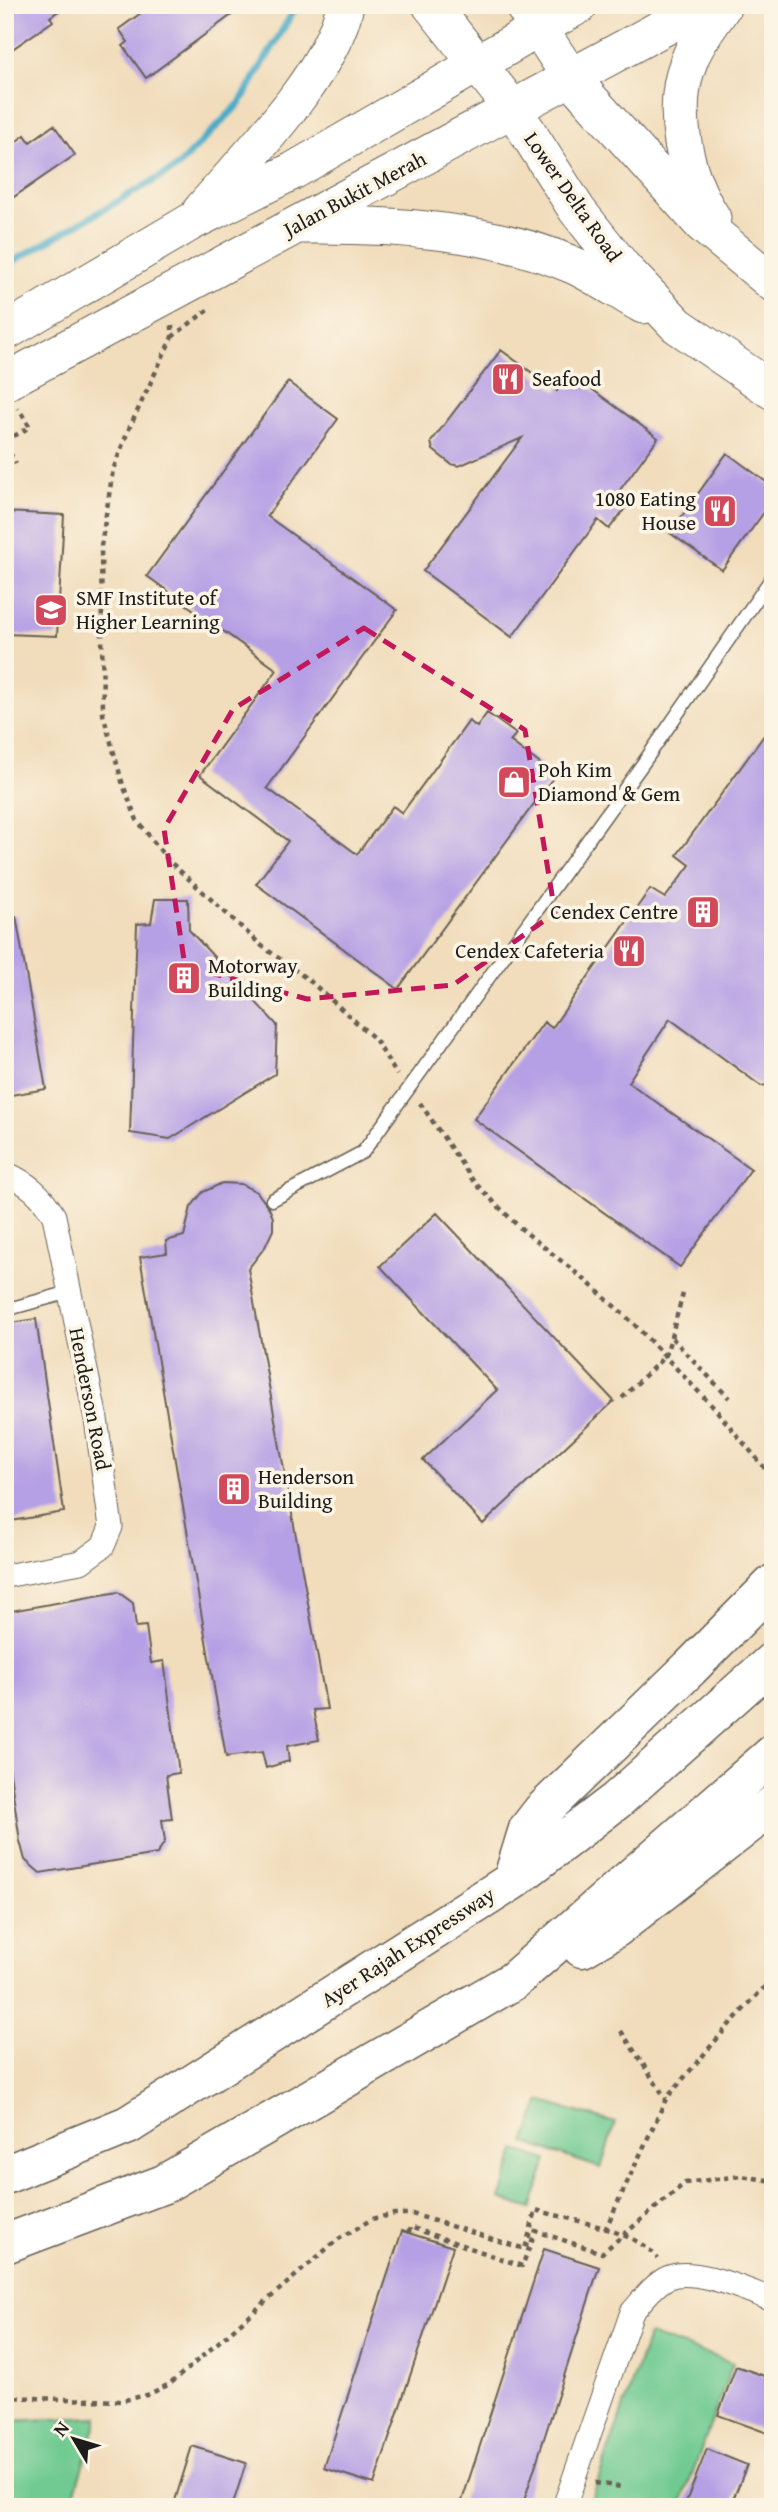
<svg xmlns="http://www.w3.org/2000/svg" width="778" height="2512" font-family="'Gentium Book Plus',serif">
	<rect width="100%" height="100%" fill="#fcf5e5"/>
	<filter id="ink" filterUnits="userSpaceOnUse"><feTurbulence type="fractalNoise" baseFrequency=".0143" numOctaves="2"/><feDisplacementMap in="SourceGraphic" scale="14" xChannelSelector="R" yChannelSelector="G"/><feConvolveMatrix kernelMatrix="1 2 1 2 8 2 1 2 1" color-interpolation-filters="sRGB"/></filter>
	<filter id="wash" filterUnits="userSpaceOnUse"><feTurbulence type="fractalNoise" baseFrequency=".00686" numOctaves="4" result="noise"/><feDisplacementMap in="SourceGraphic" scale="28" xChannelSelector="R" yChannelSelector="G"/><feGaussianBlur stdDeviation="1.57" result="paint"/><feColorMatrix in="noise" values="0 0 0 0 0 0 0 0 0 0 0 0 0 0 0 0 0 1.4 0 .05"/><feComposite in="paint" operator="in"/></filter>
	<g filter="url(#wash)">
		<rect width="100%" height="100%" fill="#f1ddbc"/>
		<path fill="#6fca91" stroke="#467356" stroke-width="2" d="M 540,2101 L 615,2123 L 601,2168 L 525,2143 Z
			M 516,2150 L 547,2160 L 531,2209 L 500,2199 Z
			M 649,2334 L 733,2363 L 680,2507 L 589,2507 Z
			M 98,2417 L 70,2507 L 5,2507 L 5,2421 Z"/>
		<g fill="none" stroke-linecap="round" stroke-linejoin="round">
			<path stroke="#48abc7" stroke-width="7" d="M 5,266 L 176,168 L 240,103 L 297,5"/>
		</g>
		<g id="blocks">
			<path fill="#b59fe5" d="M 5,5 L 67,5 L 50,17 L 53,21 L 5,54 Z
				M 152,5 L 245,5 L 146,78 L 123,46 L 128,42 L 119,29 Z
				M 54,125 L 75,155 L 5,203 L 5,150 L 25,135 L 30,142 Z
				M 501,350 L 557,391 L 570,373 L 658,438 L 614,498 L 626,507 L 609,529 L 598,520 L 512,637 L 423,571 L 522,438 L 459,466 L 451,464 L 433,450 L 431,442 Z
				M 288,382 L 338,419 L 267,516 L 397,610 L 267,788 L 357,854 L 393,806 L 402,813 L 469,721 L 477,727 L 487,713 L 516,734 L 510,741 L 555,775 L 398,989 L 256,884 L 288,841 L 200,775 L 277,670 L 147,576 Z
				M 727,453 L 773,487 L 773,500 L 722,570 L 670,533 Z
				M 5,512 L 64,515 L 57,636 L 5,634 Z
				M 773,723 L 773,1084 L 761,1086 L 670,1019 L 628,1082 L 751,1169 L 680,1267 L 474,1119 L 544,1022 L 552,1028 L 650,889 L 665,898 L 690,865 L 677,855 Z
				M 155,899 L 188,899 L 189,930 L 277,1025 L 275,1074 L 170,1139 L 130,1133 L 137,924 L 151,923 Z
				M 16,916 L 46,1089 L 5,1096 L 5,917 Z
				M 222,1183 L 241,1184 L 257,1192 L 269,1208 L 273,1218 L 273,1230 L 265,1247 L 248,1269 L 327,1709 L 313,1710 L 319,1740 L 287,1746 L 289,1761 L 266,1768 L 262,1752 L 226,1757 L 140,1257 L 167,1253 L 166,1241 L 184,1236 L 191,1207 L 203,1192 Z
				M 437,1213 L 614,1401 L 483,1524 L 423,1460 L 497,1390 L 380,1266 Z
				M 36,1319 L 64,1512 L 5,1522 L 5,1324 Z
				M 118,1592 L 133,1603 L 136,1627 L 146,1626 L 151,1663 L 164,1661 L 179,1773 L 166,1775 L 172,1819 L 162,1820 L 165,1841 L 157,1854 L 40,1873 L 25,1860 L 20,1841 L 5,1739 L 5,1612 Z
				M 402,2231 L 453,2247 L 374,2484 L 324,2468 Z
				M 544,2249 L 599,2267 L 522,2507 L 460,2507 Z
				M 736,2366 L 773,2379 L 773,2435 L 718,2415 Z
				M 192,2446 L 246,2463 L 232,2507 L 173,2507 Z
				M 707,2449 L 747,2465 L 730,2507 L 684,2507 Z"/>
		</g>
	</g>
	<g filter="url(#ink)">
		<use href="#blocks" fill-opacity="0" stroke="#676054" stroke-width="2"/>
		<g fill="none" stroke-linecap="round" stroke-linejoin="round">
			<g stroke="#676054" stroke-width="15">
				<path id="service" d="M 272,1200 L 363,1152 L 644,762 L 773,576
					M 5,1310 L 70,1292"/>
			</g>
			<g stroke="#676054" stroke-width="25">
				<path id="minor" d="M 5,1173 C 28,1183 42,1195 54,1216 L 96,1419 L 111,1527 L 103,1546 L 81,1562 L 5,1576
					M 564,2507 L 632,2312 C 642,2301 653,2285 667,2278 C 692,2265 748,2291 773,2300"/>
			</g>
			<g stroke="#676054" stroke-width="39">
				<path id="primary" d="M 431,5 L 513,109 L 577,210 L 623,268 L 677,325 L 773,391
					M 523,5 L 570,76 L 587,96 L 702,224 L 773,283
					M 201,211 C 246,159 332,72 345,5
					M 712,218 C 684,176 670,109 689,61 C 696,41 712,23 723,5
					M 304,225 C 393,224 490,230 573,265 C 597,276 620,292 643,305
					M 5,332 L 191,222 L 293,171 L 579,5
					M 5,382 L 705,5"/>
			</g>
			<g stroke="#676054" stroke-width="41">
				<path id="motorway" d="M 512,1881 L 528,1829 L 542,1811 L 690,1668 L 773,1584
					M 582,1948 L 616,1928 L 773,1805
					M 5,2175 L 128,2125 L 512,1881 L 617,1800 L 773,1661
					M 5,2244 L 164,2184 L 513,1981 L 773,1754"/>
			</g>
			<path stroke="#676054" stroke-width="4.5" stroke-dasharray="5 5" stroke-linecap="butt" d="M 172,325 L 172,337 L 128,431 L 113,470 L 101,546 L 103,714 L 123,785 L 137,820 L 167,859 L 262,946 L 310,981 L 375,1039 L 397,1075
				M 172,337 L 209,309
				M 5,441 L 30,427 L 18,408
				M 5,444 L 16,464
				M 420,1103 L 474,1182 L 519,1227 L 585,1280 L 632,1322 L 716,1410 L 773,1478
				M 672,1338 L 729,1398
				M 622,1398 L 666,1355 L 684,1290
				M 621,2031 L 666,2099
				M 605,2230 L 666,2099 L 728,2026 L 773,1978
				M 409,2233 L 410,2227 L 522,2266 L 536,2231 L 602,2253 L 685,2183 L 741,2176 L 773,2181
				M 5,2397 L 120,2401 L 147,2395 L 170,2384 L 337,2240 L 372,2219 L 394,2214 L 412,2214 L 525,2249 L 536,2210 C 570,2220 637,2230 658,2259
				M 595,2483 L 622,2487"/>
			<use href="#service" stroke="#fff" stroke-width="12"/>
			<use href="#minor" stroke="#fff" stroke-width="23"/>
			<use href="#primary" stroke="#fff" stroke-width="37"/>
			<use href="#motorway" stroke="#fff" stroke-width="38"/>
		</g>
	</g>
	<path fill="none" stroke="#c2185b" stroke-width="5" stroke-dasharray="14 9" stroke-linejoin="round" d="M 364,628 L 525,730 L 555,913 L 453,985 L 307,999 L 185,966 L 164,829 L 233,709 Z"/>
	<defs>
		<g id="restaurant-square" transform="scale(1.75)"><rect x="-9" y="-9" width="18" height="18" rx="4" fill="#d1495b" stroke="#fcf5e5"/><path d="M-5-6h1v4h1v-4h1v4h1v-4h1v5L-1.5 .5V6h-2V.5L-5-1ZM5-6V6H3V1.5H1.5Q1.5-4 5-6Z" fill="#fff"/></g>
		<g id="university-square" transform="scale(1.75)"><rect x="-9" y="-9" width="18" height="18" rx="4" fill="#d1495b" stroke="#fcf5e5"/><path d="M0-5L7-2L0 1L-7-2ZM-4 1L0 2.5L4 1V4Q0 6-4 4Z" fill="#fff"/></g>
		<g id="shop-square" transform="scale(1.75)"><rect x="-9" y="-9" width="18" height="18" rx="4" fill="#d1495b" stroke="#fcf5e5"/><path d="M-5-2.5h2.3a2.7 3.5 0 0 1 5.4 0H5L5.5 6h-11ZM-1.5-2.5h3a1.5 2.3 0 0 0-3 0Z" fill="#fff"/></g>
		<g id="building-square" transform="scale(1.75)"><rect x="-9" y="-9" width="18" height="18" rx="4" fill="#d1495b" stroke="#fcf5e5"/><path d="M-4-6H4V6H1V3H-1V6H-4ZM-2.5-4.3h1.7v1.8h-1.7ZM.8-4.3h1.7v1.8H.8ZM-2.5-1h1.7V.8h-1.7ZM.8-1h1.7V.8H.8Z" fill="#fff"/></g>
	</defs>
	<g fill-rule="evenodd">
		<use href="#restaurant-square" x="508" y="379"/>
		<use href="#restaurant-square" x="720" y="511"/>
		<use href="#university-square" x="51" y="610"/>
		<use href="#shop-square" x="514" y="782"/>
		<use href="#building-square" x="703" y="912"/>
		<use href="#restaurant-square" x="629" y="951"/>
		<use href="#building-square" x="184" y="978"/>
		<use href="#building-square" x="234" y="1489"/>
	</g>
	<g text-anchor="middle" stroke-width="7" stroke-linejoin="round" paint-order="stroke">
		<g font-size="21" fill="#1c1c1c" stroke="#fcf5e5">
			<text transform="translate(355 194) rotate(-28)" y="7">Jalan Bukit Merah</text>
			<text transform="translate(573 197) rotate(55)" y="7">Lower Delta Road</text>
			<text transform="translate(90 1399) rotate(79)" y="7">Henderson Road</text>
			<text transform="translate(408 1947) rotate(-33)" y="7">Ayer Rajah Expressway</text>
		</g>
		<g font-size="21" fill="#1c1c1c" stroke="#fcf5e5" text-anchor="start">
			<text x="532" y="386">Seafood</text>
			<text x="696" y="506" text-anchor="end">1080 Eating<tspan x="696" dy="24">House</tspan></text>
			<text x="76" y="605">SMF Institute of<tspan x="76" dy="24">Higher Learning</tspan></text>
			<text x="538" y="777">Poh Kim<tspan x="538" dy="24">Diamond &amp; Gem</tspan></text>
			<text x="678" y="919" text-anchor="end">Cendex Centre</text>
			<text x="604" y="958" text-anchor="end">Cendex Cafeteria</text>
			<text x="208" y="973">Motorway<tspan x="208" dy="24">Building</tspan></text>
			<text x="258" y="1484">Henderson<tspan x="258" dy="24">Building</tspan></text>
		</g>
	</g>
	<rect width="778" height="2512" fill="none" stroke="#fcf5e5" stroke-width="28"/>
	<g transform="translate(74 2439) rotate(308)" stroke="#fcf5e5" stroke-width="5" paint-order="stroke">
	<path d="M0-5L12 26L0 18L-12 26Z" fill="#1c1c1c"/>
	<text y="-10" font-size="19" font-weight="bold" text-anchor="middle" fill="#1c1c1c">N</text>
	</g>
</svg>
